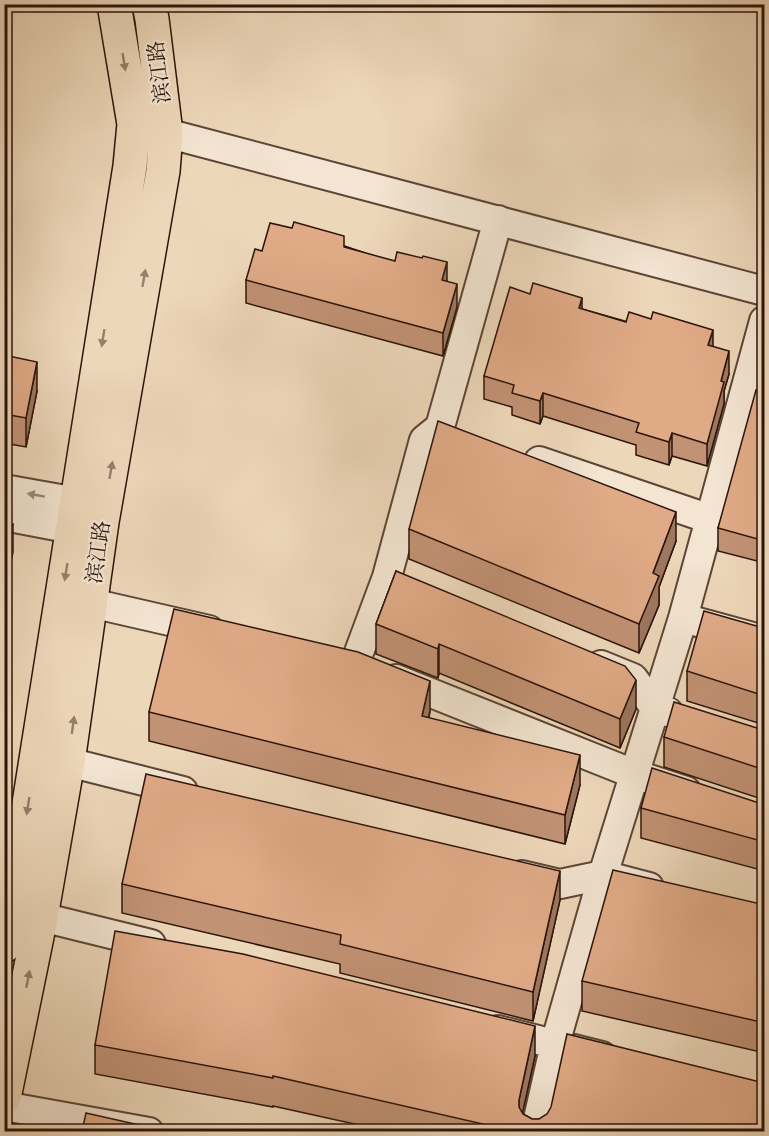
<svg xmlns="http://www.w3.org/2000/svg" width="769" height="1136" font-family="'IM FELL DW Pica','Noto Serif SC',serif">
	<rect width="100%" height="100%" fill="#edd7b9"/>
	<filter id="stains"><feTurbulence type="fractalNoise" baseFrequency=".00333" numOctaves="4"/><feColorMatrix values="0 0 0 0 .2 0 0 0 0 .09 0 0 0 0 .02 0 0 0 .5 -.17"/></filter>
	<radialGradient id="worn" r=".72"><stop offset=".6" stop-color="#630" stop-opacity="0"/><stop offset="1" stop-color="#630" stop-opacity=".3"/></radialGradient>
	<g fill="none" stroke-linecap="round" stroke-linejoin="round">
		<g stroke="#5c4536" stroke-width="32">
			<path id="minor" d="M 166,133 L 764,291
				M 539,461 L 710,519
				M 4,489 L 77,502 L 93,515
				M 4,516 L 72,529 L 94,523
				M 91,603 L 209,630
				M 683,618 L 764,321
				M 355,663 L 387,577 L 424,440 L 440,427 L 498,220
				M 601,665 L 633,678 L 655,708 L 668,712
				M 396,679 L 634,774 L 686,791
				M 47,759 L 68,762 L 183,791
				M 522,875 L 560,884 L 603,875 L 649,887
				M 21,912 L 151,944
				M 498,1030 L 602,1056
				M 4,1106 L 149,1132
				M 535,1132 L 555,1044 L 603,875 L 683,618 L 764,640"/>
		</g>
		<g stroke="#2c140b" stroke-width="36">
			<path id="major" d="M 4,946 L 12,911 L 130,166 L 134,124 L 114,4
				M 4,1098 L 41,917 L 68,762 L 102,522 L 163,171 L 166,133 L 152,19 L 149,4"/>
		</g>
		<use href="#minor" stroke="#f3e5d2" stroke-width="28"/>
		<use href="#major" stroke="#edd7b9" stroke-width="33"/>
	</g>
	<path fill="#c19274" stroke="#2c140b" stroke-width="1.5" d="M 292,228 L 447,281 L 457,307 L 443,356 L 246,303 L 246,280 L 262,251 Z
		M 582,309 L 713,346 L 729,374 L 724,391 L 724,404 L 707,466 L 672,456 L 669,465 L 636,455 L 636,445 L 543,416 L 540,424 L 512,415 L 512,407 L 484,399 L 484,376 Z
		M 4,355 L 37,391 L 26,447 L 4,443 Z
		M 765,393 L 765,563 L 718,551 L 718,528 Z
		M 409,529 L 676,541 L 659,587 L 659,605 L 639,653 L 409,559 Z
		M 396,571 L 636,709 L 620,748 L 439,673 L 438,678 L 376,654 L 376,624 Z
		M 760,627 L 765,627 L 765,725 L 687,701 L 687,671 Z
		M 430,711 L 429,718 L 580,785 L 565,844 L 149,741 L 149,712 Z
		M 760,729 L 765,729 L 765,800 L 664,767 L 664,737 Z
		M 759,803 L 765,804 L 765,871 L 641,838 L 641,808 Z
		M 122,884 L 560,900 L 533,1021 L 340,973 L 340,964 L 122,913 Z
		M 765,905 L 765,1053 L 582,1011 L 582,981 Z
		M 95,1045 L 535,1056 L 522,1113 L 523,1114 L 532,1119 L 765,1131 L 386,1131 L 273,1106 L 273,1107 L 95,1074 Z"/>
	<path fill="#9d775e" stroke="#2c140b" stroke-width="1.5" d="M 447,262 L 447,285 L 442,280 Z
		M 457,284 L 457,307 L 443,356 L 443,333 Z
		M 582,298 L 582,321 L 579,308 Z
		M 713,330 L 713,353 L 708,345 Z
		M 729,351 L 729,374 L 724,391 L 724,404 L 707,466 L 707,444 L 721,381 Z
		M 37,362 L 37,391 L 26,447 L 26,418 Z
		M 543,393 L 543,416 L 540,424 L 540,401 Z
		M 672,433 L 672,456 L 669,465 L 669,442 Z
		M 676,512 L 676,541 L 659,587 L 659,605 L 639,653 L 639,624 L 653,573 Z
		M 13,524 L 13,552 L 4,597 L 4,569 Z
		M 439,644 L 439,673 L 438,678 L 438,649 Z
		M 636,680 L 636,709 L 620,748 L 620,719 Z
		M 430,681 L 430,711 L 422,745 L 422,716 Z
		M 580,755 L 580,785 L 565,844 L 565,815 Z
		M 560,871 L 560,900 L 533,1021 L 533,992 Z
		M 535,1026 L 535,1056 L 519,1129 L 519,1100 Z"/>
	<path fill="#e0aa87" stroke="#2c140b" stroke-width="1.5" d="M 294,222 L 344,236 L 344,247 L 395,261 L 397,252 L 422,258 L 423,256 L 447,262 L 442,280 L 457,284 L 443,333 L 246,280 L 255,249 L 262,251 L 270,223 L 292,228 Z
		M 533,283 L 582,298 L 579,308 L 626,322 L 629,312 L 651,319 L 653,312 L 713,330 L 708,345 L 729,351 L 721,381 L 724,382 L 707,444 L 672,433 L 669,442 L 636,432 L 639,423 L 543,393 L 540,401 L 512,393 L 514,385 L 484,376 L 510,287 L 530,294 Z
		M 4,355 L 37,362 L 26,418 L 4,414 Z
		M 756,390 L 765,393 L 765,541 L 718,528 Z
		M 438,421 L 676,512 L 653,573 L 659,576 L 639,624 L 409,529 Z
		M 4,523 L 13,524 L 4,569 Z
		M 396,571 L 625,666 L 636,680 L 620,719 L 439,644 L 438,649 L 376,624 Z
		M 174,609 L 358,652 L 430,681 L 422,716 L 580,755 L 565,815 L 149,712 Z
		M 704,611 L 760,627 L 765,627 L 765,696 L 687,671 Z
		M 674,702 L 760,729 L 765,729 L 765,770 L 664,737 Z
		M 652,768 L 759,803 L 765,804 L 765,842 L 641,808 Z
		M 146,774 L 560,871 L 533,992 L 340,944 L 341,935 L 122,884 Z
		M 613,870 L 765,905 L 765,1023 L 582,981 Z
		M 115,931 L 243,954 L 535,1026 L 519,1100 L 519,1107 L 523,1114 L 532,1119 L 539,1119 L 547,1114 L 551,1107 L 567,1034 L 760,1082 L 765,1082 L 765,1131 L 513,1131 L 273,1076 L 273,1078 L 95,1045 Z
		M 86,1113 L 166,1131 L 82,1131 Z"/>
	<defs><path id="oneway-solid" d="M-6-.8H1V-3.2L6.5 0L1 3.2V.8H-6Z" transform="scale(1.5)"/></defs>
	<g fill="#967f6b">
		<use href="#oneway-solid" transform="translate(124 62) rotate(81)"/>
		<use href="#oneway-solid" transform="translate(144 278) rotate(-80)"/>
		<use href="#oneway-solid" transform="translate(103 338) rotate(99)"/>
		<use href="#oneway-solid" transform="translate(111 470) rotate(-80)"/>
		<use href="#oneway-solid" transform="translate(66 572) rotate(99)"/>
		<use href="#oneway-solid" transform="translate(73 725) rotate(-82)"/>
		<use href="#oneway-solid" transform="translate(28 806) rotate(99)"/>
		<use href="#oneway-solid" transform="translate(28 979) rotate(-79)"/>
	</g>
	<use fill="#998778" href="#oneway-solid" transform="translate(36 495) rotate(-170)"/>
	<g text-anchor="middle" stroke-width="4.5" stroke-linejoin="round" paint-order="stroke">
		<g font-size="21" fill="#2c140b" stroke="#f3e5d2">
			<text transform="translate(159 72) rotate(-97)" y="7">滨江路</text>
			<text transform="translate(98 552) rotate(-82)" y="7">滨江路</text>
		</g>
	</g>
	<rect width="769" height="1136" fill="none" stroke="#edd7b9" stroke-width="24"/>
	<rect x="6" y="6" width="757" height="1124" fill="none" stroke="#2c140b" stroke-width="3"/>
	<rect x="12" y="12" width="745" height="1112" fill="none" stroke="#2c140b" stroke-width="1.5"/>
	<rect width="100%" height="100%" filter="url(#stains)"/>
	<rect width="100%" height="100%" fill="url(#worn)"/>
</svg>
